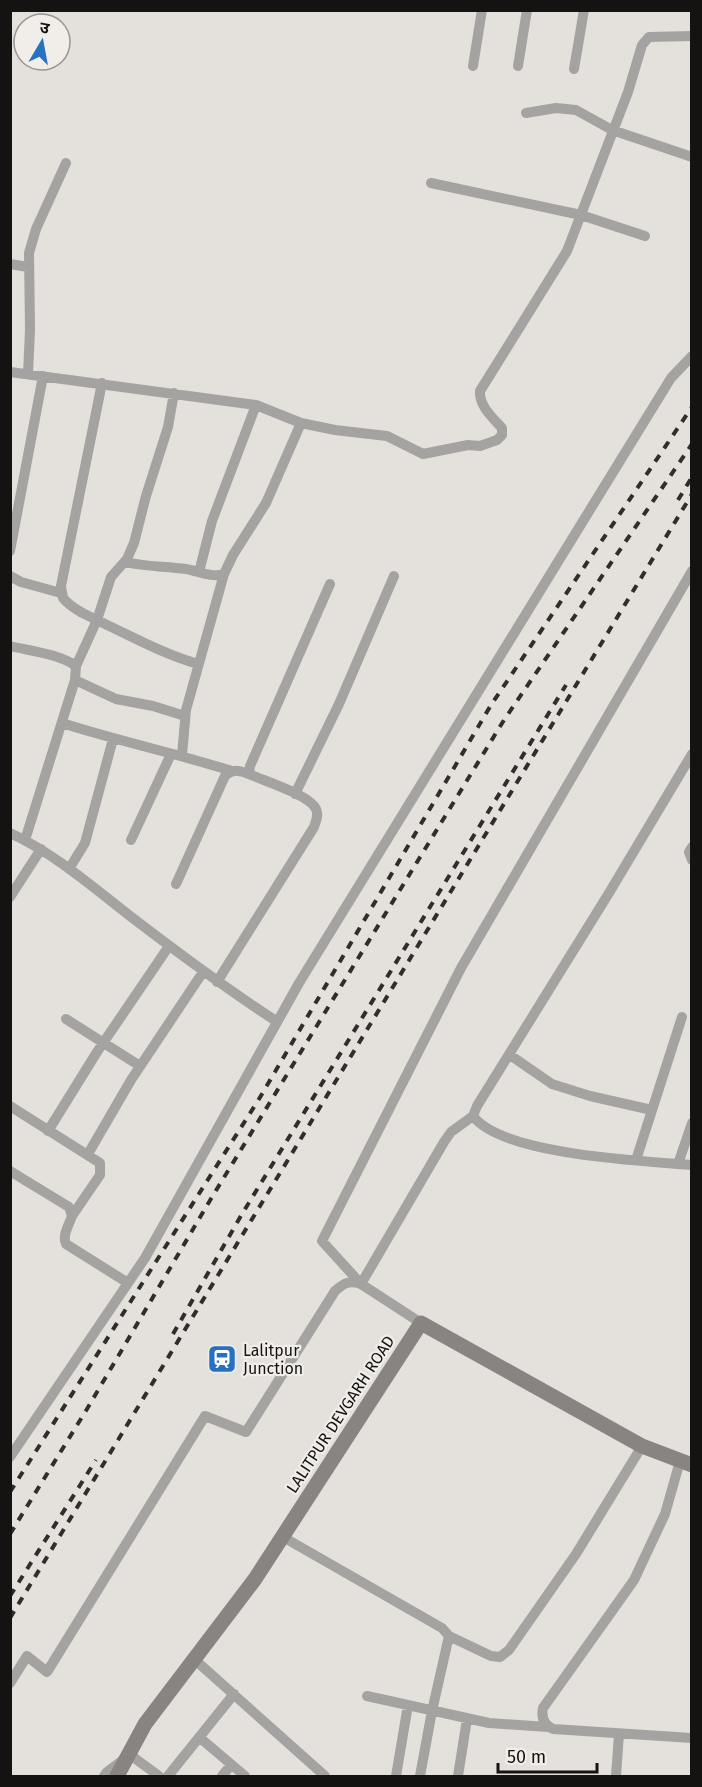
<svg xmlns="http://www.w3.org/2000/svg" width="702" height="1787" font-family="'Fira Sans','Noto Sans Devanagari',sans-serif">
	<rect width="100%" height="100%" fill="#e4e1dc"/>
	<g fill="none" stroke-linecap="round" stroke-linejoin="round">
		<path stroke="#a5a3a1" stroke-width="10" d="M 473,66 L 482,10
			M 518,66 L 527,10
			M 574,69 L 584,10
			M 526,113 L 556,108 L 576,110 L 612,130 L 692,157
			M 431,183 L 581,215 L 645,236
			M 10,264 L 28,267
			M 10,372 L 256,405 L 301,423 L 335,430 L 387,436 L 423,454 L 468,445 L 480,446 L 497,440 L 502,435 L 502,428 C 492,417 479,406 480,391 L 567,251 L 628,92 L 642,45 L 649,37 L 692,36
			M 28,374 L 30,330 L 29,253 L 36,229 L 66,163
			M 102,383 L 61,586 L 63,598 C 74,611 92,617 107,625 C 137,639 166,655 198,664
			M 10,551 L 43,376
			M 125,562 C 146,567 166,566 186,569 C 198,571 212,578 224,574 L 233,555 L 266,503 L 301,423
			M 199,572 L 212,521 L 256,405
			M 10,576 L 21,582 L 61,593
			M 10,646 C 31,651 59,654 76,666 L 75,680 L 25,840
			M 76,666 L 97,620 L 111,577 L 127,559 L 134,543 L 146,496 L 168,427 L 174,393
			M 75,680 L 116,699 L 153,706 L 185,716
			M 62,723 C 118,741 175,753 232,771
			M 692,754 L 609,893 L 477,1106 L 473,1116 C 502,1155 643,1161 692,1165
			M 182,755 L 186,710 L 224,574
			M 295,794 L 339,704 L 394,576
			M 10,833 C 56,854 95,889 134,919 C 181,955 227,989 276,1021
			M 131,840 L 171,754
			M 692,847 L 689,852 L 692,860
			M 69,869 L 85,843 L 113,739
			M 176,884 L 225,776 C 233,768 240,771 249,774
			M 10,897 L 41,849
			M 217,982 L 314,827 C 316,821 319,815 316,809 C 310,795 264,781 249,774 L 250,766 L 330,584
			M 66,1019 L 140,1066
			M 510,1055 L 552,1084 L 590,1096 L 652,1110
			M 10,1106 L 100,1163 L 100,1175 L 72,1216
			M 473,1116 L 451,1132 L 444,1142 L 361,1284 L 322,1241 L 461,968 L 692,571
			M 48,1131 L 97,1052 L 169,946
			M 88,1154 L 131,1080 L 203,972
			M 636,1160 L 682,1017
			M 678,1164 L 692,1123
			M 10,1171 L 69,1207 L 72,1216 C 69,1225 62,1235 66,1244 L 128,1283
			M 10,1457 L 145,1258 L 299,983 L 671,378 L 692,356
			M 680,1461 L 665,1514 L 634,1580 L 543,1708 C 541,1718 544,1725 553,1729 L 692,1738
			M 283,1537 L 442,1628 L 449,1636 L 432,1711 L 420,1776
			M 449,1636 L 491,1656 L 500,1657 L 509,1650 L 576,1554 L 642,1446
			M 194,1659 L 325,1776
			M 10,1683 L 27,1656 L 47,1672 L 205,1416 L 246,1432 L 335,1291 C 344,1283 349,1280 361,1284 L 421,1323
			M 367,1696 L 489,1723 L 548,1727
			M 199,1737 L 245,1776
			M 129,1754 L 159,1776
			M 104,1776 L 107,1772 L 123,1760
			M 168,1776 L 234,1694
			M 222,1776 L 231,1765
			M 396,1776 L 408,1705
			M 458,1776 L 467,1719
			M 616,1776 L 619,1734"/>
		<path stroke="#878482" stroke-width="15" d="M 117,1776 L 145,1724 L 255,1579 L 421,1323 L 642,1446 L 692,1465"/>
		<path stroke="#2f2e2b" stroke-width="4" stroke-dasharray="8 8" stroke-linecap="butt" d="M 678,500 L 692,477
			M 173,1334 L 242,1214 L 566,685
			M 10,1492 L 259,1099 L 491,705 L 692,407
			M 10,1534 L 87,1409 L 212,1197 L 504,720 L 692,444
			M 10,1596 L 96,1460
			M 10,1618 L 692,494"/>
	</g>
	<defs>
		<g id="station-square" transform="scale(1.5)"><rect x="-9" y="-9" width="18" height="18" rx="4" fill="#2672c1" stroke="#f1eee9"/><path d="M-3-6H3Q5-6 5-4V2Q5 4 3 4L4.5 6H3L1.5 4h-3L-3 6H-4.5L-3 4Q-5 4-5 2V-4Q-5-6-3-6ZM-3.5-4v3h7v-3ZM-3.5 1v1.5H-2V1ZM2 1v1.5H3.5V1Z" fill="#fff"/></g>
	</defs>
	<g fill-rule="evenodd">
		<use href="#station-square" x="222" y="1359"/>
	</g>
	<g text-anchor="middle" stroke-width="4.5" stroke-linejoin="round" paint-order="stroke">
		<g font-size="16" fill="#141311" stroke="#f1eee9" text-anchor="start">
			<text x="243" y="1356">Lalitpur<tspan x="243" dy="18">Junction</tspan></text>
		</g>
		<g font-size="16" fill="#141311" stroke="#f1eee9">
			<text transform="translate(340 1414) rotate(-57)" y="6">LALITPUR DEVGARH ROAD</text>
		</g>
	</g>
	<rect width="702" height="1787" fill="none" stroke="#141311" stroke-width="24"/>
	<g transform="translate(42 42) rotate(10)"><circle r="28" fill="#f1eee9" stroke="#999693" stroke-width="1.5"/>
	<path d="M0-4.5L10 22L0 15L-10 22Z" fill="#2672c1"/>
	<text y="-9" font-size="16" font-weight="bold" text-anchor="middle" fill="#141311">उ</text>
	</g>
	<path d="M498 1763v9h99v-9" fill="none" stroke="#141311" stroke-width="3"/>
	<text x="507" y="1763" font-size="18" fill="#141311" stroke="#f1eee9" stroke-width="4.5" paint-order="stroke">50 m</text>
</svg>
